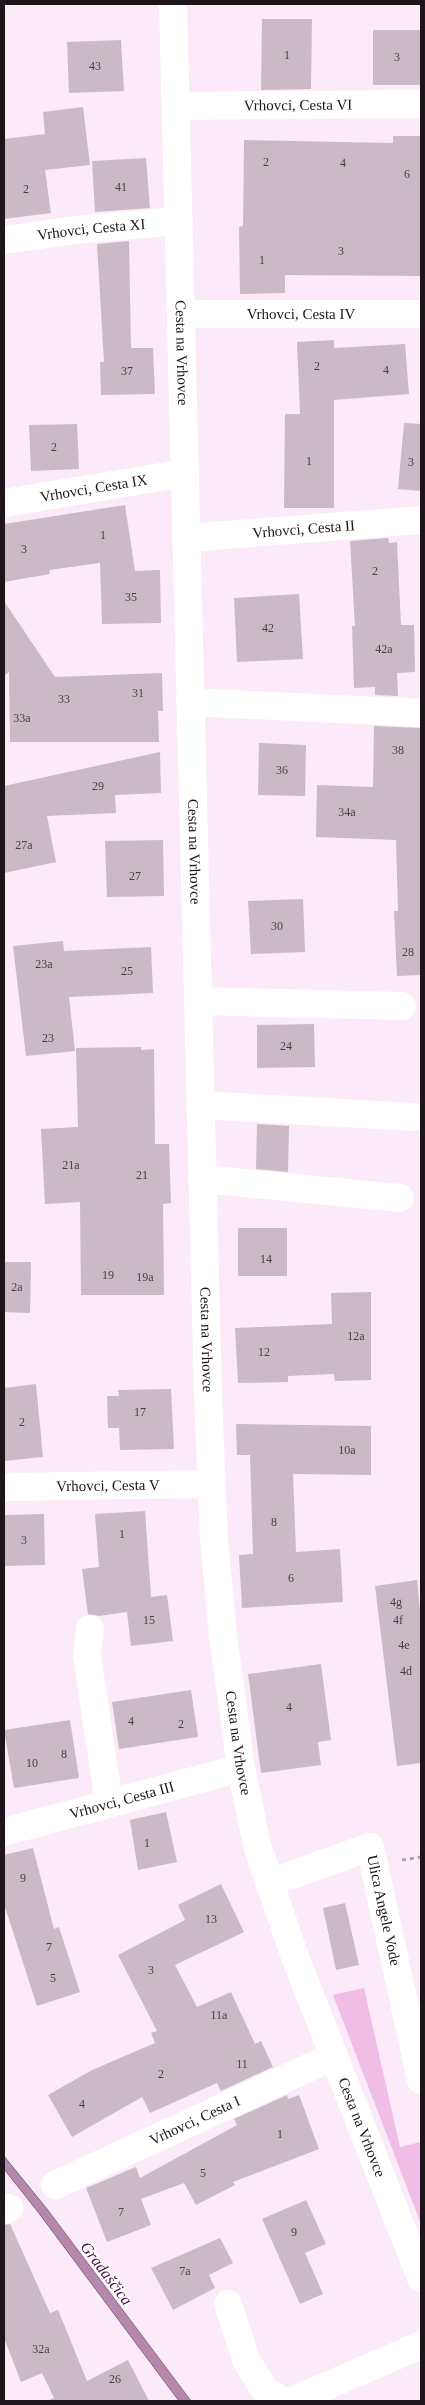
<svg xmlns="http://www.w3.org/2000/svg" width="425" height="2405" font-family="'Times New Roman',serif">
	<rect width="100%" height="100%" fill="#fbebf8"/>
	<path fill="#efbde5" d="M 364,1988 L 400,2147 L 421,2142 L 421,2224 L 333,1995 Z"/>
	<path fill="#b788ae" stroke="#886682" d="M 4,2156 L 47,2209 L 191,2401 L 179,2401 L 38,2212 L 4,2169 Z"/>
	<path fill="#c9bac6" d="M 262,19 L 312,19 L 311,89 L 261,90 Z
		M 373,30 L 421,30 L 421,85 L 373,85 Z
		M 121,40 L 124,91 L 69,93 L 67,42 Z
		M 83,107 L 90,165 L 45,170 L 51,213 L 4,219 L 4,139 L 45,134 L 43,112 Z
		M 393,136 L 421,136 L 421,276 L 285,275 L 285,293 L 240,294 L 239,227 L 243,226 L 244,140 L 393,143 Z
		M 146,158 L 150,208 L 95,212 L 92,161 Z
		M 129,241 L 131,348 L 153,348 L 155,394 L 101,395 L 100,362 L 104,362 L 97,244 Z
		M 334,340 L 334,348 L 405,344 L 409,394 L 334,400 L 334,508 L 284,508 L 285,414 L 300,414 L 297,342 Z
		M 404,423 L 421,424 L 421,491 L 398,489 Z
		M 77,424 L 79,469 L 31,471 L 29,425 Z
		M 125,505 L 135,571 L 160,570 L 161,623 L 102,624 L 100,563 L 49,570 L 50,574 L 4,582 L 4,524 Z
		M 388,538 L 389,543 L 397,542 L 401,625 L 414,625 L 415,672 L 397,673 L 398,696 L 375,695 L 375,687 L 354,688 L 352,626 L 355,626 L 350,541 Z
		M 299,594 L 303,659 L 237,662 L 234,598 Z
		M 4,601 L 55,677 L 162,673 L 163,711 L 158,711 L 159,742 L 10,742 L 9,672 L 4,676 Z
		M 374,726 L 421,728 L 421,975 L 397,976 L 394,911 L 398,911 L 396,840 L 316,837 L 317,785 L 373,787 Z
		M 259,743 L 306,745 L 305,796 L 258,795 Z
		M 160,752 L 161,793 L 115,795 L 116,813 L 47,816 L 56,862 L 4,873 L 4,786 Z
		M 163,840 L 164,896 L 107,897 L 105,841 Z
		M 303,899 L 305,952 L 251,954 L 248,901 Z
		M 63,941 L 64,951 L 151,947 L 153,993 L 69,997 L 75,1051 L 26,1056 L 13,946 Z
		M 314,1024 L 315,1067 L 257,1068 L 257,1025 Z
		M 141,1047 L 141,1050 L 154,1049 L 155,1144 L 169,1144 L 171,1203 L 163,1204 L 164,1295 L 81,1295 L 80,1202 L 45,1204 L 41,1129 L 78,1127 L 76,1048 Z
		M 257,1124 L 289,1126 L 288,1172 L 256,1169 Z
		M 238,1228 L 287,1228 L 287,1276 L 238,1276 Z
		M 4,1262 L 31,1262 L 30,1313 L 4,1312 Z
		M 371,1292 L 371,1380 L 335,1381 L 334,1374 L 288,1376 L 288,1382 L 238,1383 L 235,1328 L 332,1324 L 331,1293 Z
		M 36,1384 L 43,1457 L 4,1461 L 4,1388 Z
		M 171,1389 L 174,1449 L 120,1450 L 119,1428 L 108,1428 L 107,1396 L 119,1396 L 118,1390 Z
		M 236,1424 L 371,1426 L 371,1475 L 293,1474 L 296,1552 L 340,1549 L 343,1602 L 242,1608 L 239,1555 L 253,1554 L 250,1455 L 237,1455 Z
		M 145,1511 L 151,1597 L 167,1595 L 173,1641 L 131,1646 L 127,1612 L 99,1616 L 88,1614 L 82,1569 L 99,1567 L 95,1514 Z
		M 44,1514 L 45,1565 L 4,1566 L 4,1515 Z
		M 417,1580 L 421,1619 L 421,1763 L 397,1766 L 375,1586 Z
		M 321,1664 L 331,1740 L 318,1742 L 321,1765 L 261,1773 L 248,1674 Z
		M 191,1690 L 198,1737 L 119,1749 L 112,1702 Z
		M 70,1720 L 79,1778 L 14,1788 L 4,1730 Z
		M 166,1812 L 177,1862 L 138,1870 L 130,1820 Z
		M 33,1848 L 54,1929 L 59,1927 L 80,1992 L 37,2006 L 4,1904 L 4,1855 Z
		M 221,1884 L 244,1932 L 175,1965 L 197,2007 L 231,1992 L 255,2044 L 261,2041 L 273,2067 L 221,2091 L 217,2083 L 150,2113 L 142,2097 L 72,2137 L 48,2095 L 92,2070 L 155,2043 L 151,2033 L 157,2031 L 118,1955 L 185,1920 L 178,1905 Z
		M 345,1903 L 359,1965 L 336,1970 L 323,1908 Z
		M 287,2095 L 288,2099 L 299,2095 L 319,2149 L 233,2182 L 235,2185 L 196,2205 L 184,2183 L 141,2199 L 151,2225 L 107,2242 L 86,2188 L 136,2167 L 140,2178 L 237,2125 L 234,2119 Z
		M 306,2200 L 326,2244 L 305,2253 L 323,2294 L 300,2304 L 262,2219 Z
		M 10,2224 L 50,2313 L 58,2310 L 87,2381 L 128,2360 L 149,2401 L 47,2401 L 54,2398 L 42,2373 L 21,2382 L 4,2338 L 4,2225 Z
		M 220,2238 L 233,2263 L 209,2275 L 215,2288 L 173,2310 L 151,2268 Z"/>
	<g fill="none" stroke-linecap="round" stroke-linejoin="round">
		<path stroke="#ac9fa9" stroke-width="3" stroke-dasharray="4 4" stroke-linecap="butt" d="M 402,1860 L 421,1857"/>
		<g stroke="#fff" stroke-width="28">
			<path id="s1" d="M 173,4 L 208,1395 L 214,1539 L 223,1635 L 241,1768 L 257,1845 L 295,1957 L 421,2278"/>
			<path id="s2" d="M 176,106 L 421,104"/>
			<path id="s3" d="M 4,240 L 84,229 L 179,221"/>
			<path id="s4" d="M 181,314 L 421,314"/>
			<path id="s5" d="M 4,503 L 185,473"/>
			<path id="s6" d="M 186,538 L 421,520"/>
			<path d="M 190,702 L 421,713"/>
			<path d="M 198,1001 L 402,1006"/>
			<path d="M 200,1105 L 414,1117"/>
			<path d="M 202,1179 L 400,1198"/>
			<path id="s7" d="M 4,1487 L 211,1484"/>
			<path d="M 90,1629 L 87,1656 L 109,1802"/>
			<path id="s8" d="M 4,1832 L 241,1768"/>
			<path id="s9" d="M 269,1883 L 370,1847 L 421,2080"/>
			<path id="s10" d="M 55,2185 L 334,2056"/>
			<path d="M 4,2210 L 9,2208"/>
			<path d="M 228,2304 L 246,2360 L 266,2392 L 284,2401"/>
			<path d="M 292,2401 L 421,2345"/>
		</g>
	</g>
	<g text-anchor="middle" stroke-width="4.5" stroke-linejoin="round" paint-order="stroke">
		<g font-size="12" fill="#473f45">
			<text x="287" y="59">1</text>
			<text x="397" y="61">3</text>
			<text x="95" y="70">43</text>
			<text x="266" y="166">2</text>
			<text x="343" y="167">4</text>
			<text x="407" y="178">6</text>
			<text x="121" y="191">41</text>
			<text x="26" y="193">2</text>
			<text x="341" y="255">3</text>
			<text x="262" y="264">1</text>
			<text x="317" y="370">2</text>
			<text x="386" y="374">4</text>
			<text x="127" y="375">37</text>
			<text x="54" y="451">2</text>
			<text x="309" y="465">1</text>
			<text x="411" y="466">3</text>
			<text x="103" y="539">1</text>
			<text x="24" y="553">3</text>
			<text x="375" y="575">2</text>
			<text x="131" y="601">35</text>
			<text x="268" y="632">42</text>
			<text x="384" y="653">42a</text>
			<text x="138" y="697">31</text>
			<text x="64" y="703">33</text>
			<text x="22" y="722">33a</text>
			<text x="398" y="754">38</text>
			<text x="282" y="774">36</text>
			<text x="98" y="790">29</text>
			<text x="347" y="816">34a</text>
			<text x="24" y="849">27a</text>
			<text x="135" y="880">27</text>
			<text x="277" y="930">30</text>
			<text x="408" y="956">28</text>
			<text x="44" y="968">23a</text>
			<text x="127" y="975">25</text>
			<text x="48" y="1042">23</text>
			<text x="286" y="1050">24</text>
			<text x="71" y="1169">21a</text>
			<text x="142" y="1179">21</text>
			<text x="266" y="1263">14</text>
			<text x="108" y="1279">19</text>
			<text x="145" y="1281">19a</text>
			<text x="17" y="1291">2a</text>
			<text x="356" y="1340">12a</text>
			<text x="264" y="1356">12</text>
			<text x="140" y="1416">17</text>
			<text x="22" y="1426">2</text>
			<text x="347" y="1454">10a</text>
			<text x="274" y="1526">8</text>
			<text x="122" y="1538">1</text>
			<text x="24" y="1544">3</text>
			<text x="291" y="1582">6</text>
			<text x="396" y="1606">4g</text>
			<text x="149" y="1624">15</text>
			<text x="398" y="1624">4f</text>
			<text x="404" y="1649">4e</text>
			<text x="406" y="1675">4d</text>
			<text x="289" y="1711">4</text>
			<text x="131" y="1725">4</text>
			<text x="181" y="1728">2</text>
			<text x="64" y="1758">8</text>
			<text x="32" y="1767">10</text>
			<text x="147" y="1847">1</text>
			<text x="23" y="1882">9</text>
			<text x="211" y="1923">13</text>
			<text x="49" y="1951">7</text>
			<text x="151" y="1974">3</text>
			<text x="53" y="1982">5</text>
			<text x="219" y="2019">11a</text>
			<text x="242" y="2068">11</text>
			<text x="161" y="2078">2</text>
			<text x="82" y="2108">4</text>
			<text x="280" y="2138">1</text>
			<text x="203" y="2177">5</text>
			<text x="121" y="2216">7</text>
			<text x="294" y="2236">9</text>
			<text x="185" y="2275">7a</text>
			<text x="41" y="2353">32a</text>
			<text x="115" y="2383">26</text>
		</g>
		<g font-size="15" fill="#1c161a" stroke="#fefefe">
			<text dy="5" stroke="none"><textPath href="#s2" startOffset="122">Vrhovci, Cesta VI</textPath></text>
			<text dy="5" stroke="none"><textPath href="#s3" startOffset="88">Vrhovci, Cesta XI</textPath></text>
			<text dy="5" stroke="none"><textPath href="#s4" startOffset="120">Vrhovci, Cesta IV</textPath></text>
			<text dy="5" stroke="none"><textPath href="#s1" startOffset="349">Cesta na Vrhovce</textPath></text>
			<text dy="5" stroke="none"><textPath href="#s5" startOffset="91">Vrhovci, Cesta IX</textPath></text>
			<text dy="5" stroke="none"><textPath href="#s6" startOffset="118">Vrhovci, Cesta II</textPath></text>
			<text dy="5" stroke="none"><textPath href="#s1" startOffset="848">Cesta na Vrhovce</textPath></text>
			<text dy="5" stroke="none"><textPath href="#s1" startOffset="1336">Cesta na Vrhovce</textPath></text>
			<text dy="5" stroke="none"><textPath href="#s7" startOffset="104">Vrhovci, Cesta V</textPath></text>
			<text dy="5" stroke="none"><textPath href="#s1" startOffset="1741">Cesta na Vrhovce</textPath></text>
			<text dy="5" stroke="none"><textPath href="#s8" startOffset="122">Vrhovci, Cesta III</textPath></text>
			<text dy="5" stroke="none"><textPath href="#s9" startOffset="172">Ulica Angele Vode</textPath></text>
			<text dy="5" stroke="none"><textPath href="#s10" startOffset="154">Vrhovci, Cesta I</textPath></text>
			<text dy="5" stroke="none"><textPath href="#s1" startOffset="2146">Cesta na Vrhovce</textPath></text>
		</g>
		<g font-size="16" font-style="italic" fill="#480f41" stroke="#fefefe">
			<text transform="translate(107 2273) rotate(53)" y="6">Gradaščica</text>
		</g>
	</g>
	<rect width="425" height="2405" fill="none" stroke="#1c161a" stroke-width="10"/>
</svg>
